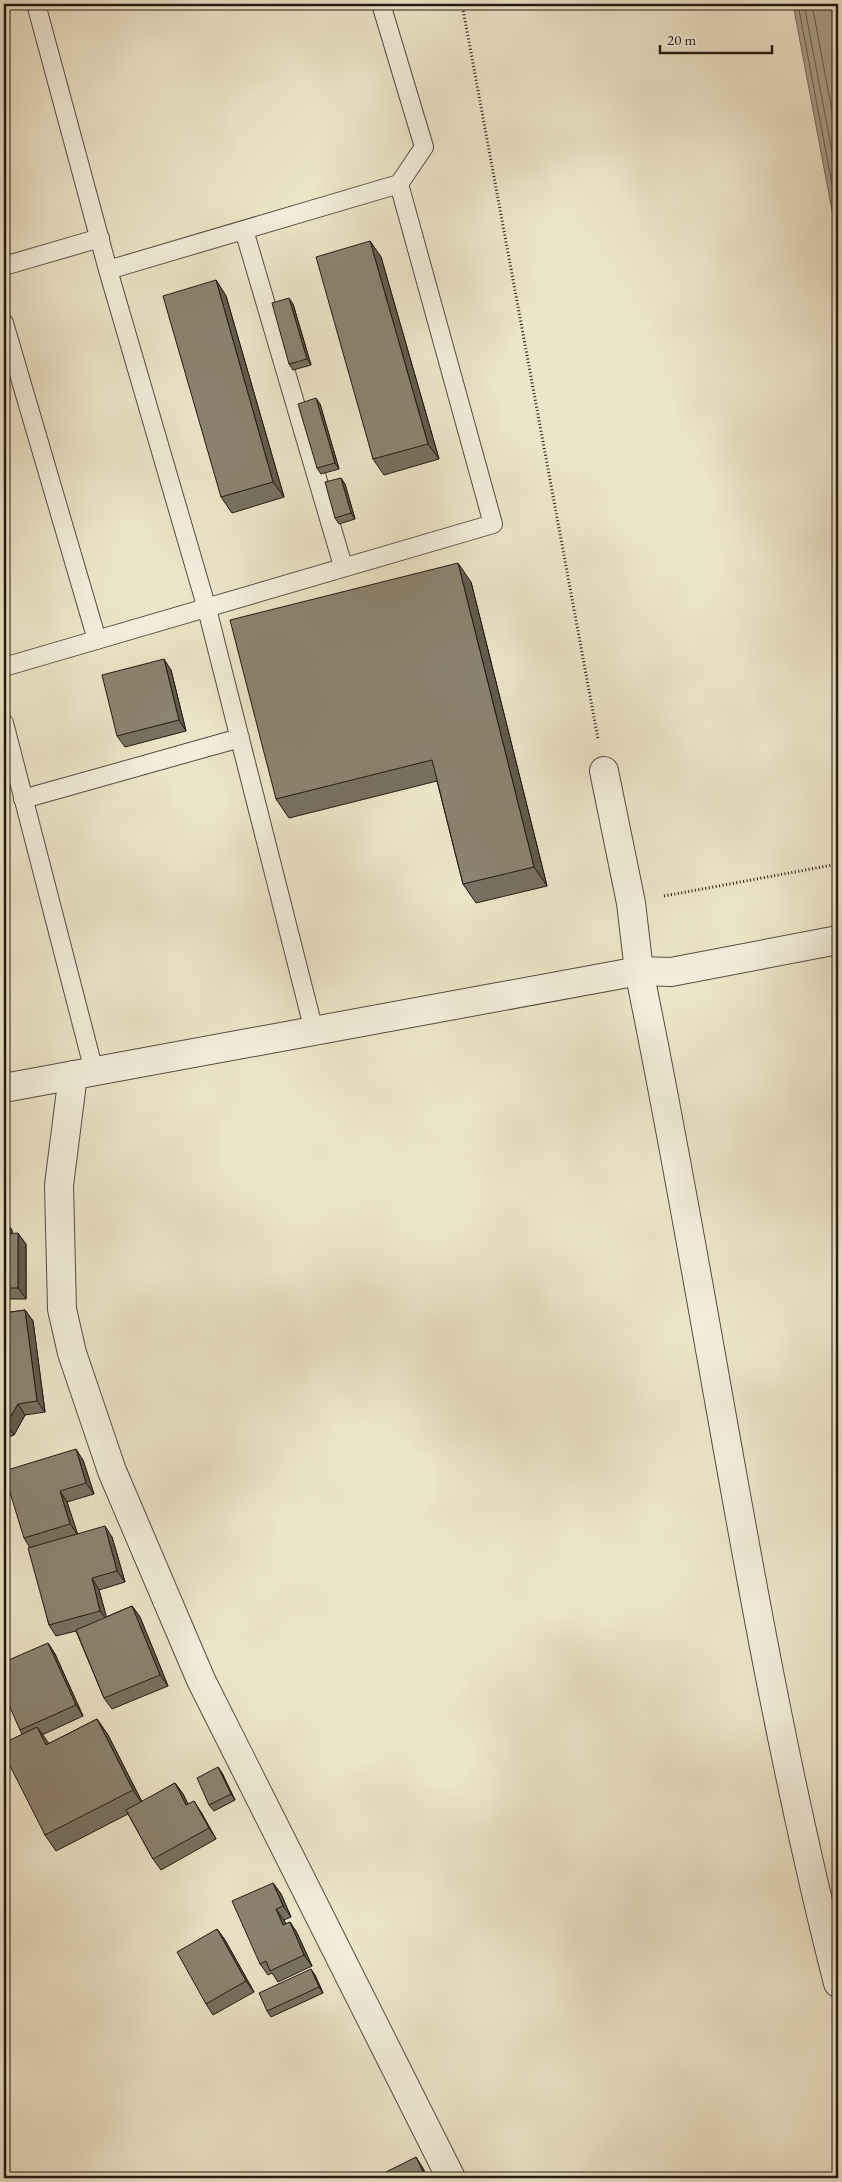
<svg xmlns="http://www.w3.org/2000/svg" width="842" height="2182" font-family="'EB Garamond',serif">
	<rect width="100%" height="100%" fill="#ede5c9"/>
	<filter id="stains"><feTurbulence type="fractalNoise" baseFrequency=".004" numOctaves="4"/><feColorMatrix values="0 0 0 0 .2 0 0 0 0 .09 0 0 0 0 .02 0 0 0 .5 -.17"/></filter>
	<radialGradient id="worn" r=".72"><stop offset=".6" stop-color="#630" stop-opacity="0"/><stop offset="1" stop-color="#630" stop-opacity=".3"/></radialGradient>
	<path fill="#a8a08b" stroke="#736a5b" d="M 793,4 L 838,4 L 838,242 Z"/>
	<g fill="none" stroke-linecap="round" stroke-linejoin="round">
		<path stroke="#665c4e" stroke-width="1" d="M 798,4 L 838,216
			M 804,4 L 838,183
			M 812,4 L 838,143"/>
		<g stroke="#564c40" stroke-width="20">
			<path id="service" d="M 36,4 L 108,270 L 207,609 L 314,1031
				M 244,230 L 343,566
				M 4,266 L 100,238
				M 108,270 L 399,184
				M 4,323 L 97,640
				M 4,667 L 493,524 L 399,184 L 424,147 L 381,4
				M 4,723 L 94,1071
				M 23,799 L 240,738"/>
		</g>
		<g stroke="#564c40" stroke-width="30">
			<path id="minor" d="M 604,771 L 631,903 L 639,971 C 709,1307 753,1650 838,1983
				M 73,1075 L 59,1185 L 62,1309 L 72,1353 L 112,1471 L 201,1680 L 451,2178"/>
		</g>
		<g stroke="#564c40" stroke-width="30">
			<path id="tertiary" d="M 4,1088 L 639,971 L 671,972 L 838,940"/>
		</g>
		<path stroke="#231912" stroke-width="3" stroke-dasharray="1 2.5" stroke-linecap="butt" d="M 462,4 L 598,739
			M 664,896 L 838,864"/>
		<use href="#service" stroke="#f3eedc" stroke-width="18"/>
		<use href="#minor" stroke="#f3eedc" stroke-width="28"/>
		<use href="#tertiary" stroke="#f3eedc" stroke-width="28"/>
	</g>
	<path fill="#787161" stroke="#231912" d="M 370,241 L 381,257 L 439,459 L 384,475 L 373,459 Z
		M 216,280 L 226,296 L 284,497 L 232,513 L 221,497 Z
		M 293,304 L 311,365 L 293,370 L 289,364 Z
		M 320,404 L 339,469 L 321,474 L 317,468 Z
		M 345,484 L 355,519 L 339,524 L 335,518 Z
		M 471,582 L 547,886 L 476,903 L 463,884 L 437,781 L 289,818 L 276,799 Z
		M 171,670 L 186,731 L 125,747 L 117,736 Z
		M 4,1219 L 12,1230 L 12,1233 L 26,1244 L 26,1299 L 4,1299 Z
		M 25,1310 L 33,1321 L 45,1412 L 25,1415 L 14,1435 L 4,1439 L 4,1313 Z
		M 83,1460 L 94,1494 L 67,1502 L 77,1534 L 112,1537 L 125,1582 L 99,1590 L 106,1617 L 132,1606 L 140,1617 L 168,1686 L 112,1709 L 104,1698 L 76,1631 L 56,1636 L 49,1625 L 30,1548 L 24,1538 Z
		M 48,1643 L 55,1654 L 83,1716 L 42,1735 L 48,1744 L 97,1719 L 108,1735 L 142,1802 L 175,1783 L 183,1794 L 188,1804 L 201,1812 L 216,1839 L 161,1870 L 153,1859 L 128,1814 L 56,1851 L 45,1835 L 22,1734 L 20,1730 Z
		M 218,1767 L 222,1773 L 235,1800 L 214,1811 L 209,1805 Z
		M 273,1883 L 281,1894 L 291,1917 L 284,1920 L 286,1924 L 290,1922 L 297,1933 L 312,1966 L 278,1982 L 272,1973 L 268,1975 L 260,1964 Z
		M 217,1929 L 225,1940 L 254,1992 L 213,2015 L 206,2004 Z
		M 315,1975 L 323,1993 L 271,2017 L 267,2011 Z"/>
	<path fill="#625c4f" stroke="#231912" d="M 370,241 L 381,257 L 439,459 L 428,444 Z
		M 216,280 L 226,296 L 284,497 L 273,482 Z
		M 289,298 L 293,304 L 311,365 L 307,359 Z
		M 316,398 L 320,404 L 339,469 L 335,463 Z
		M 341,478 L 345,484 L 355,519 L 351,513 Z
		M 458,563 L 471,582 L 547,886 L 534,867 Z
		M 164,659 L 171,670 L 186,731 L 179,720 Z
		M 4,1219 L 12,1230 L 12,1245 L 4,1234 Z
		M 18,1233 L 26,1244 L 26,1299 L 18,1288 Z
		M 25,1310 L 33,1321 L 45,1412 L 37,1401 Z
		M 18,1404 L 25,1415 L 14,1435 L 6,1424 Z
		M 76,1449 L 83,1460 L 94,1494 L 86,1483 Z
		M 60,1491 L 67,1502 L 78,1535 L 70,1524 Z
		M 105,1526 L 112,1537 L 125,1582 L 117,1571 Z
		M 92,1578 L 99,1590 L 108,1622 L 100,1611 Z
		M 132,1606 L 140,1617 L 168,1686 L 160,1675 Z
		M 48,1643 L 55,1654 L 83,1716 L 76,1705 Z
		M 97,1719 L 108,1735 L 144,1806 L 133,1790 Z
		M 37,1727 L 48,1742 L 57,1761 L 46,1745 Z
		M 218,1767 L 222,1773 L 235,1800 L 231,1794 Z
		M 175,1783 L 183,1794 L 194,1816 L 186,1805 Z
		M 194,1801 L 201,1812 L 216,1839 L 209,1828 Z
		M 273,1883 L 281,1894 L 291,1917 L 283,1906 Z
		M 276,1909 L 284,1920 L 291,1936 L 283,1925 Z
		M 290,1922 L 297,1933 L 312,1966 L 304,1955 Z
		M 217,1929 L 225,1940 L 254,1992 L 246,1981 Z
		M 311,1969 L 315,1975 L 323,1993 L 319,1987 Z
		M 416,2157 L 423,2168 L 428,2178 L 426,2178 Z"/>
	<path fill="#8c8371" stroke="#231912" d="M 370,241 L 428,444 L 373,459 L 316,257 Z
		M 216,280 L 273,482 L 221,497 L 163,296 Z
		M 289,298 L 307,359 L 289,364 L 272,303 Z
		M 316,398 L 335,463 L 317,468 L 298,404 Z
		M 341,478 L 351,513 L 335,518 L 325,482 Z
		M 458,563 L 534,867 L 463,884 L 432,760 L 276,799 L 230,620 Z
		M 164,659 L 179,720 L 117,736 L 102,675 Z
		M 4,1219 L 4,1234 L 18,1233 L 18,1288 L 4,1288 Z
		M 25,1310 L 37,1401 L 18,1404 L 6,1424 L 4,1425 L 4,1313 Z
		M 76,1449 L 86,1483 L 60,1491 L 70,1524 L 24,1538 L 4,1473 L 4,1471 Z
		M 105,1526 L 117,1571 L 92,1578 L 100,1611 L 49,1625 L 28,1548 Z
		M 132,1606 L 160,1675 L 104,1698 L 76,1630 Z
		M 48,1643 L 76,1705 L 20,1730 L 4,1694 L 4,1662 Z
		M 97,1719 L 133,1790 L 45,1835 L 4,1754 L 4,1743 L 37,1727 L 46,1745 Z
		M 218,1767 L 231,1794 L 209,1805 L 197,1778 Z
		M 175,1783 L 186,1805 L 194,1801 L 209,1828 L 153,1859 L 126,1810 Z
		M 273,1883 L 283,1906 L 276,1909 L 283,1925 L 290,1922 L 304,1955 L 270,1971 L 266,1961 L 260,1964 L 232,1901 Z
		M 217,1929 L 246,1981 L 206,2004 L 177,1952 Z
		M 311,1969 L 319,1987 L 267,2011 L 259,1993 Z
		M 416,2157 L 426,2178 L 381,2178 L 380,2175 Z"/>
	<rect width="842" height="2182" fill="none" stroke="#ede5c9" stroke-width="20"/>
	<rect x="5" y="5" width="832" height="2172" fill="none" stroke="#231912" stroke-width="2.5"/>
	<rect x="10" y="10" width="822" height="2162" fill="none" stroke="#231912"/>
	<path d="M660 45v8h112v-8" fill="none" stroke="#231912" stroke-width="2.5"/>
	<text x="667" y="45" font-size="15" fill="#231912" stroke="#f3eedc" stroke-width="4" paint-order="stroke">20 m</text>
	<rect width="100%" height="100%" filter="url(#stains)"/>
	<rect width="100%" height="100%" fill="url(#worn)"/>
</svg>
